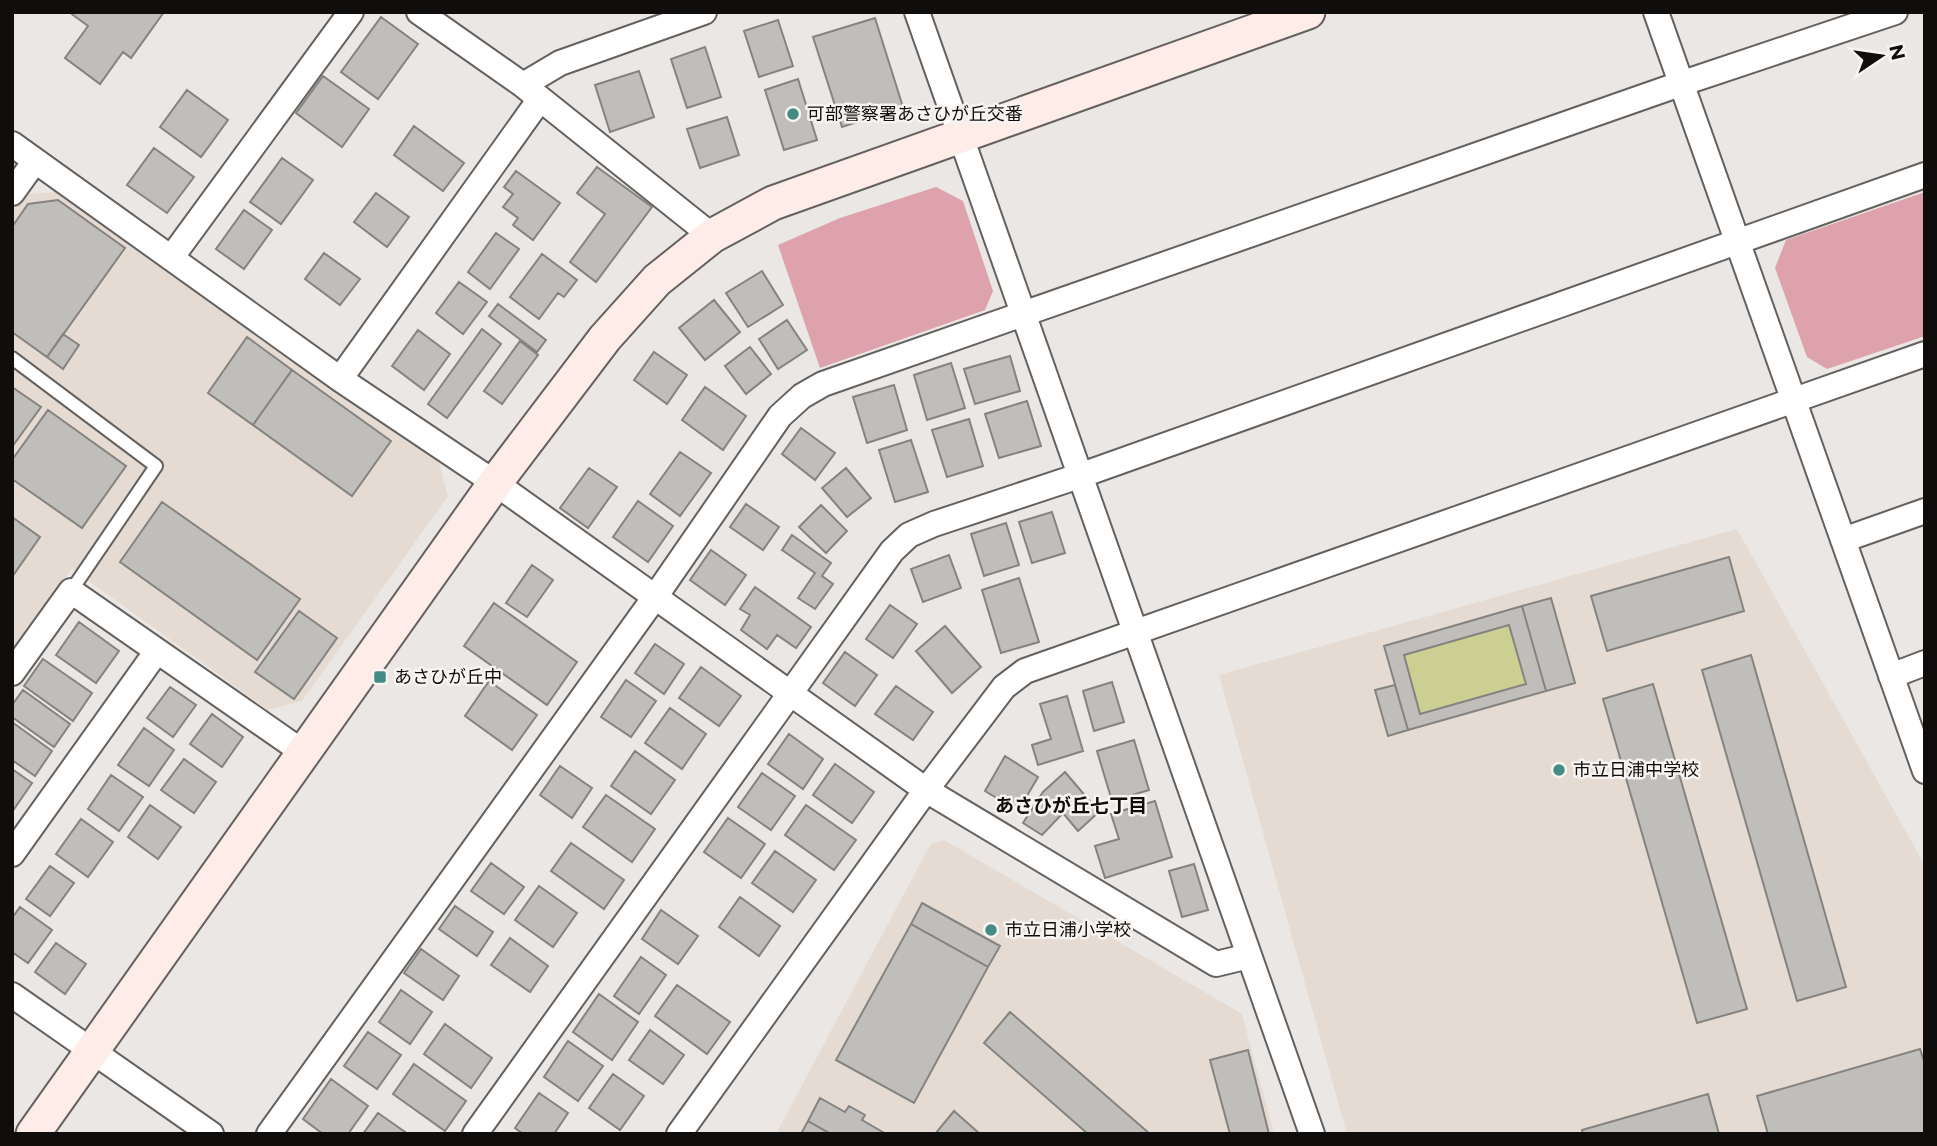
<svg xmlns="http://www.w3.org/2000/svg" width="1937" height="1146" font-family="Montserrat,'Noto Sans JP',sans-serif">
	<rect width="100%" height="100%" fill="#eae7e4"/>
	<path fill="#e5dbd3" d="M 62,192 L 439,462 L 448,496 L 302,701 L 268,710 L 72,569 L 12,651 L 12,212 L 25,194 Z
		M 1737,529 L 1925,866 L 1925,1134 L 1347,1134 L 1219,675 Z
		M 944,840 L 1242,1014 L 1274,1134 L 776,1134 L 930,845 Z"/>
	<path fill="#dda2ab" d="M 936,187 L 963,201 L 993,291 L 985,310 L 820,368 L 778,245 L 840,218 Z
		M 1925,192 L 1925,336 L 1827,369 L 1807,357 L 1775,268 L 1786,240 Z"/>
	<path fill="#cbd092" d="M 1509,625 L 1526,684 L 1420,714 L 1404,655 Z"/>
	<path fill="#c0bebb" stroke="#858380" stroke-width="2" fill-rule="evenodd" d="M 69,12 L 164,12 L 131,58 L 123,52 L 100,84 L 65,58 L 88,26 Z
		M 381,17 L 418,44 L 378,99 L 341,72 Z
		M 875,18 L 903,107 L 842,127 L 813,37 Z
		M 778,20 L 793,66 L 759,77 L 744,31 Z
		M 705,47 L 721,97 L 687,108 L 671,59 Z
		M 639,71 L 654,117 L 610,132 L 595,85 Z
		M 323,76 L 369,109 L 342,147 L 296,113 Z
		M 798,79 L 817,140 L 784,150 L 765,90 Z
		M 187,90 L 228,120 L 201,157 L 160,127 Z
		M 727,117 L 739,155 L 700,168 L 687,129 Z
		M 414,126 L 464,163 L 443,191 L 394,155 Z
		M 154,148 L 194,177 L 167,213 L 127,185 Z
		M 282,158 L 313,180 L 281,224 L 250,202 Z
		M 597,167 L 652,207 L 596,282 L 570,262 L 605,214 L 577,193 Z
		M 516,171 L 560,203 L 533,240 L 513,225 L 518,218 L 503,207 L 513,194 L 504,187 Z
		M 376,193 L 409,217 L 387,247 L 354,222 Z
		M 58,200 L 125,248 L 47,357 L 12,332 L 12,227 L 28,204 Z
		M 244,210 L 272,230 L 244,269 L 216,249 Z
		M 496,233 L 519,249 L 490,289 L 468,272 Z
		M 324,253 L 360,279 L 340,305 L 305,279 Z
		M 542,254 L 577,280 L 564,297 L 558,293 L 539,319 L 510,297 Z
		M 762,271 L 783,305 L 748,327 L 726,293 Z
		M 459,282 L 487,302 L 463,334 L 436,313 Z
		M 714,300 L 740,332 L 705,360 L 679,328 Z
		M 498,304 L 546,340 L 537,352 L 489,316 Z
		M 787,320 L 807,350 L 778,369 L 759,339 Z
		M 482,329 L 501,344 L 447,418 L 428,404 Z
		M 418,330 L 450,354 L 424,390 L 392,366 Z
		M 63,334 L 79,345 L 63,369 L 47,357 Z
		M 247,337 L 292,370 L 253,425 L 208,393 Z
		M 520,341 L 538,355 L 502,404 L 484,391 Z
		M 750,347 L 771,374 L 746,394 L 725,366 Z
		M 654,352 L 687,375 L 667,404 L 634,380 Z
		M 1010,356 L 1020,391 L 975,404 L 964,369 Z
		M 951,363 L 965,408 L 927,420 L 914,375 Z
		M 292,370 L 391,441 L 352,496 L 253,425 Z
		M 894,385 L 907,430 L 867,443 L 853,397 Z
		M 12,387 L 41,407 L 12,447 Z
		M 705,387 L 746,416 L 723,450 L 682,420 Z
		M 1027,401 L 1041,446 L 999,458 L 985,414 Z
		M 48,410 L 126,466 L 82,528 L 12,479 L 12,460 Z
		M 969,419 L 983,466 L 947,477 L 932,430 Z
		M 801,428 L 835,453 L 815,480 L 782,454 Z
		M 911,440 L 928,492 L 895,502 L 879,450 Z
		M 680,452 L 711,473 L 680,516 L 650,494 Z
		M 589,468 L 617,487 L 588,528 L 560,508 Z
		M 846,468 L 871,498 L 847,517 L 822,488 Z
		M 638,501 L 673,526 L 648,562 L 613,537 Z
		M 162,502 L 300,599 L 257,660 L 120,562 Z
		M 746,504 L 779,527 L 763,550 L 730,527 Z
		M 821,505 L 847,531 L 826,553 L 799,527 Z
		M 1052,512 L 1065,553 L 1032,563 L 1019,522 Z
		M 12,517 L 40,537 L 12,577 Z
		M 1006,523 L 1019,565 L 984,576 L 971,534 Z
		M 792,535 L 831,563 L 822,576 L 833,584 L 815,609 L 798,598 L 815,573 L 782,550 Z
		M 711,550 L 746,575 L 725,605 L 690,580 Z
		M 949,555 L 961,588 L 923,602 L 911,569 Z
		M 1729,557 L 1744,611 L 1607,651 L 1591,596 Z
		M 532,565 L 553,580 L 527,617 L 506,603 Z
		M 1019,578 L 1039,642 L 1001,653 L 982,590 Z
		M 755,587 L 811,627 L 796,648 L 777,635 L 767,649 L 741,630 L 750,615 L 740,609 Z
		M 1551,598 L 1575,683 L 1546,691 L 1522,606 Z
		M 494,603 L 577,662 L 547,705 L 464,646 Z
		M 890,605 L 917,624 L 893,658 L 866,639 Z
		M 1522,606 L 1546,691 L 1408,730 L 1384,646 ZM 1509,625 L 1526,684 L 1420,714 L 1404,655 Z
		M 299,611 L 337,638 L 294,699 L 255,672 Z
		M 79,622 L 119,651 L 96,683 L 56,655 Z
		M 945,626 L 981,667 L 952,693 L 916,651 Z
		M 655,644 L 684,664 L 664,694 L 635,673 Z
		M 845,652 L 877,675 L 855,706 L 823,683 Z
		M 1751,655 L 1846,987 L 1797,1001 L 1702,670 Z
		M 43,659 L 92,693 L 73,721 L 24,686 Z
		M 701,667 L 741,696 L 719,726 L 679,698 Z
		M 626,680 L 656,701 L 631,737 L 601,717 Z
		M 489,681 L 537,715 L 512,750 L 465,716 Z
		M 1112,682 L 1124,722 L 1094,731 L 1083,691 Z
		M 1653,684 L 1747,1009 L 1697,1023 L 1603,699 Z
		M 1395,685 L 1408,730 L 1388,736 L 1375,690 Z
		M 896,686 L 933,712 L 913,740 L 875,714 Z
		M 170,687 L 196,705 L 173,737 L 147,718 Z
		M 23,690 L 70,724 L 54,747 L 12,717 L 12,705 Z
		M 1067,696 L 1083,751 L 1038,765 L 1032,745 L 1051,739 L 1040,704 Z
		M 670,708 L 706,734 L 682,769 L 645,743 Z
		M 212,714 L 243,737 L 222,767 L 190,744 Z
		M 12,722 L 52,751 L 35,776 L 12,760 Z
		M 144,728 L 174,750 L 149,786 L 118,765 Z
		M 789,734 L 823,759 L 803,789 L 768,764 Z
		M 1134,740 L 1149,790 L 1112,801 L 1097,751 Z
		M 635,751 L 675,780 L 651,814 L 611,786 Z
		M 1005,756 L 1038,777 L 1018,811 L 985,791 Z
		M 184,759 L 216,782 L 194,813 L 161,790 Z
		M 835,764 L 874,792 L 852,823 L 813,795 Z
		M 560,766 L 592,788 L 572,818 L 540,795 Z
		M 12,769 L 32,783 L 12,812 Z
		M 1065,772 L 1099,812 L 1078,831 L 1063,813 L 1042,835 L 1023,823 L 1043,792 Z
		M 762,773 L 795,796 L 771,830 L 738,807 Z
		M 111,775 L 143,797 L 119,831 L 88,809 Z
		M 606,795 L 655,829 L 632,862 L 583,827 Z
		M 1155,801 L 1172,857 L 1105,878 L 1095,846 L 1119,839 L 1111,814 Z
		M 150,805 L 181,827 L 158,859 L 128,837 Z
		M 806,805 L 856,840 L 834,870 L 785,835 Z
		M 728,818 L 765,844 L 741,878 L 704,852 Z
		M 81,819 L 113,842 L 88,877 L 56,854 Z
		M 571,843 L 624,880 L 604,909 L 551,871 Z
		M 775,851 L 816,880 L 793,912 L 752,883 Z
		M 491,863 L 524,887 L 504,914 L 471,891 Z
		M 1194,864 L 1208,910 L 1182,917 L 1169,871 Z
		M 50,866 L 74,883 L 50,916 L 26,899 Z
		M 539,886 L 577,913 L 553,947 L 515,920 Z
		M 740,897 L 780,926 L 759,956 L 719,927 Z
		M 922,903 L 1000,946 L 988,967 L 911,924 Z
		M 455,906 L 493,932 L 477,956 L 439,929 Z
		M 20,907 L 52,930 L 28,963 L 12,952 L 12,918 Z
		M 661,910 L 698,936 L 678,964 L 642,939 Z
		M 911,924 L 988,967 L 914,1103 L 836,1060 Z
		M 510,938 L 548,966 L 530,992 L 491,965 Z
		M 56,943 L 86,964 L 65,994 L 35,972 Z
		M 421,949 L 459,976 L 443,1000 L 404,973 Z
		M 641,957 L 666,975 L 639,1014 L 614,996 Z
		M 677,985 L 730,1022 L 707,1054 L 655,1016 Z
		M 401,990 L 432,1012 L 410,1044 L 379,1022 Z
		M 599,994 L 638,1022 L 612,1060 L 573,1032 Z
		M 1010,1012 L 1150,1134 L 1088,1134 L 984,1043 Z
		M 445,1024 L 492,1058 L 471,1088 L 424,1054 Z
		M 650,1030 L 684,1055 L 663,1084 L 629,1060 Z
		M 368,1032 L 401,1055 L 377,1089 L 344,1066 Z
		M 568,1041 L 603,1066 L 578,1101 L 544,1077 Z
		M 1920,1049 L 1925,1064 L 1925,1134 L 1768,1134 L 1757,1096 Z
		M 1248,1050 L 1269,1134 L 1230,1134 L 1210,1060 Z
		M 414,1064 L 466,1101 L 445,1131 L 393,1094 Z
		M 613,1074 L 644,1096 L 620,1130 L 589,1108 Z
		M 331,1079 L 368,1106 L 348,1134 L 323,1134 L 303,1119 Z
		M 539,1093 L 568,1113 L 554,1134 L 523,1134 L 515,1128 Z
		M 1708,1094 L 1719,1134 L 1583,1134 L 1582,1130 Z
		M 820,1098 L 845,1112 L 849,1106 L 865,1115 L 862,1120 L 886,1134 L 831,1134 L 808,1121 Z
		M 954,1111 L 980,1134 L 935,1134 Z
		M 378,1113 L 408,1134 L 363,1134 Z
		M 808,1121 L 831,1134 L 801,1134 Z"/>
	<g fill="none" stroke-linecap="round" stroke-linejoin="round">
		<g stroke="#64615f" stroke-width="16">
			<path id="lane" d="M 12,358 L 156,466 L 71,591"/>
		</g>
		<g stroke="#64615f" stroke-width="28">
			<path id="street" d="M 419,12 L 523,85 L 712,236
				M 917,12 L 1312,1134
				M 1656,12 L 1925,771
				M 523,85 L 560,63 L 704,12
				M 12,144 L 340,379 L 495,483 L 926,790 L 1216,964 L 1249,956
				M 12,193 L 35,161
				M 171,258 L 351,12
				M 340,379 L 540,99
				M 1843,540 L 1925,511
				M 12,673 L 71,591 L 304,753
				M 1891,676 L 1925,663
				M 12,854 L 157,651
				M 12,995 L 211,1134
				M 269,1134 L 655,597 L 780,416 L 802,396 L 823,384 L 1680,84 L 1895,12
				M 475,1134 L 892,551 L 909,535 L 934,524 L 1079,476 L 1925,175
				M 679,1134 L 926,790 L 1004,687 L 1025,671 L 1925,354"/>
		</g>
		<g stroke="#64615f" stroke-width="37">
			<path id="secondary" d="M 33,1134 L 495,483 L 605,338 L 657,280 L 712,236 L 773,203 L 1308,12"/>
		</g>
		<use href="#lane" stroke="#fff" stroke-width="12"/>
		<use href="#street" stroke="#fff" stroke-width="24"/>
		<use href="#secondary" stroke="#fdece7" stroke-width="33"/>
	</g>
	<g fill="#438b85" stroke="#f8f4f2" stroke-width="2.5">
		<circle cx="793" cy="114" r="7"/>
		<rect x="373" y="670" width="14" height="14" rx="3.5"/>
		<circle cx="1559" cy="770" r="7"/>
		<circle cx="991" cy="930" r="7"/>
	</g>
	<g text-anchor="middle" stroke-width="5" stroke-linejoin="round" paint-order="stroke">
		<g font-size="18" fill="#0f0e0d" stroke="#f8f4f2" text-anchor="start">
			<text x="807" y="120">可部警察署あさひが丘交番</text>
			<text x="394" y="683">あさひが丘中</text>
			<text x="1573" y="776">市立日浦中学校</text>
			<text x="1005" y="936">市立日浦小学校</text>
		</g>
		<g font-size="19" font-weight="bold" fill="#0f0e0d" stroke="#f8f4f2">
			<text x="1071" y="812">あさひが丘七丁目</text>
		</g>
	</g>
	<rect width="1937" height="1146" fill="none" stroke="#0f0e0d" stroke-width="28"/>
	<g transform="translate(1881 56) rotate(77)" stroke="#f8f4f2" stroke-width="5" paint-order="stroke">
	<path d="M0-5L12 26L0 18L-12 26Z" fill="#0f0e0d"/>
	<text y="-10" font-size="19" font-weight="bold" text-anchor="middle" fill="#0f0e0d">N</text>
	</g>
</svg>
